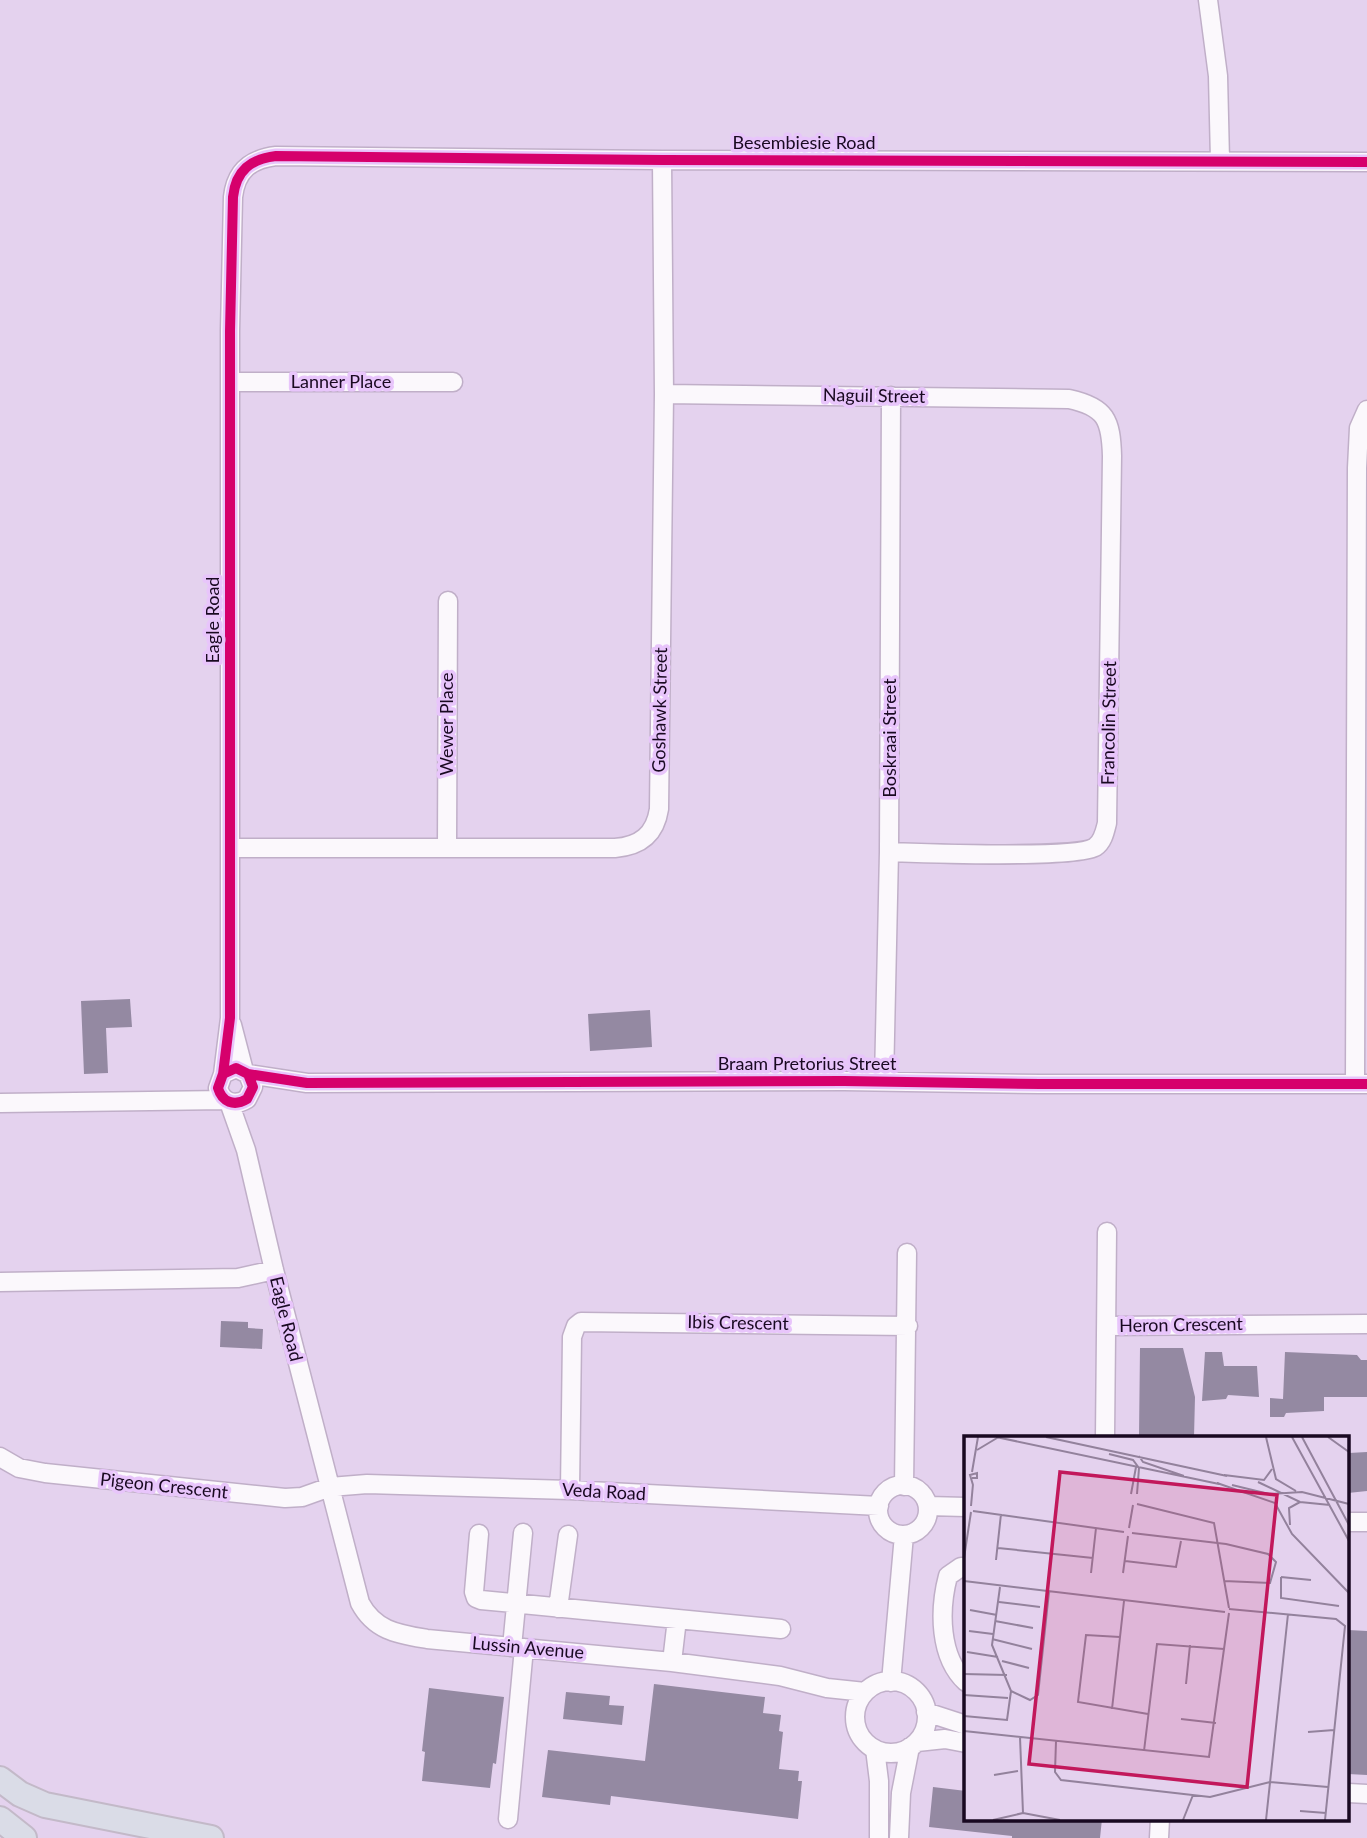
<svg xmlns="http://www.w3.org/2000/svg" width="1367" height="1838" font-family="Lato,sans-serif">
	<rect width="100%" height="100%" fill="#e4d2ee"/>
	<path fill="#9489a2" d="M 130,999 L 132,1027 L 106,1028 L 108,1073 L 84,1074 L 81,1001 Z
		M 650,1010 L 652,1047 L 590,1051 L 588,1014 Z
		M 221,1321 L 248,1322 L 248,1328 L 263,1329 L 262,1349 L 220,1347 Z
		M 1140,1348 L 1183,1348 L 1195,1397 L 1194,1437 L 1139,1437 Z
		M 1205,1352 L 1222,1352 L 1224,1366 L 1257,1366 L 1259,1397 L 1228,1395 L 1226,1399 L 1202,1401 Z
		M 1285,1352 L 1357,1355 L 1361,1360 L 1367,1360 L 1367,1397 L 1324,1397 L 1324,1411 L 1286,1413 L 1284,1417 L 1270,1417 L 1270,1398 L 1283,1399 Z
		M 1367,1452 L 1367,1491 L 1348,1493 L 1349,1453 Z
		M 1348,1630 L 1367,1631 L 1367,1775 L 1348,1774 Z
		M 654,1684 L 765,1697 L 763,1713 L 781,1715 L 779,1731 L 783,1732 L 779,1769 L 799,1771 L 798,1781 L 802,1781 L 798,1819 L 611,1796 L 610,1805 L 542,1797 L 548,1750 L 645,1761 Z
		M 429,1688 L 504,1697 L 496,1764 L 493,1763 L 490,1788 L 422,1781 L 425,1752 L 422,1751 Z
		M 566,1692 L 610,1696 L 609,1705 L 624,1706 L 622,1725 L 563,1719 Z
		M 933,1787 L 966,1791 L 966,1819 L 1102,1819 L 1100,1838 L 1012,1838 L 1012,1836 L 929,1827 Z"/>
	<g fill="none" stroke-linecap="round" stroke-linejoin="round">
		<g stroke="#c0afc8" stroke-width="21">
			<path id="minor" d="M 1208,0 L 1218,76 L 1220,160
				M 230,382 L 453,382
				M 664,394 L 1069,399 C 1106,407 1111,420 1112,456 L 1107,823 C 1105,831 1103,842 1095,847 C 1078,859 920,853 889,852
				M 447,847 L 448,601
				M 230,848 L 615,848 C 640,846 655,835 659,809 L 664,394 L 662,160
				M 232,1025 L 244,1071
				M 223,1074 L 236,1068 L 248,1074 L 253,1087 L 247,1099 C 234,1107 222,1102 218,1088 L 223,1074 L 230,1018 L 230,331 L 233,197 C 236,170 251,159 276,156 L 662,160 L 1367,162
				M 248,1074 L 307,1083 L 844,1081 L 1040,1084 L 1367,1084
				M 884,1081 L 889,852 L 891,396
				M 1355,1083 L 1357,468 L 1359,428 L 1367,410
				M 229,1102 L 246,1150 L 274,1270 L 360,1603 C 375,1631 398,1634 427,1639 L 672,1662 L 780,1676 L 827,1688 L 865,1692
				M 0,1103 L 225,1100
				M 0,1282 L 238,1278 L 274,1270
				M 1107,1326 L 1367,1324
				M 1105,1437 L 1107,1232
				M 0,1457 L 19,1468 L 45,1473 L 285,1498 L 302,1497 L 330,1487 L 367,1484 L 570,1490 L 879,1506
				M878 1510a25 25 0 1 1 50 0a25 25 0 1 1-50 0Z
				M 904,1486 L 907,1253
				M 570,1490 L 572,1337 L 576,1326 L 581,1322 L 908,1326
				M 928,1506 L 966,1507
				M 1348,1522 L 1367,1522
				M 479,1534 L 474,1592 L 476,1598 L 481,1600 L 781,1629
				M 966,1567 L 961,1567 L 948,1576 C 939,1610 939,1657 966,1682
				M 558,1608 L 568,1535
				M 512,1647 L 523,1533
				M 672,1662 L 677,1619
				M855 1717a36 36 0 1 1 72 0a36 36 0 1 1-72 0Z
				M 891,1682 L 904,1535
				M 926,1712 L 966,1725
				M 917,1742 L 945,1739 L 966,1743
				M 875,1749 L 879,1781 L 879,1838
				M 1348,1793 L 1367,1794
				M 508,1819 L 524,1648
				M 899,1838 L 901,1793 L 910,1747
				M 1159,1838 L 1160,1819"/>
		</g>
		<g stroke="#c3b9c8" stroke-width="28">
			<path id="highway" d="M 0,1779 L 20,1794 L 45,1805 L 211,1838
				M 0,1819 L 24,1838"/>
		</g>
		<use href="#minor" stroke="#fbf8fc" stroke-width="18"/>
		<use href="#highway" stroke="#dadce7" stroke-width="24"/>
		<g stroke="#e8c5fb" stroke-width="15">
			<path id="cycleway" d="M 223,1074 L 236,1068 L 248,1074 L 253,1087 L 247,1099 C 234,1107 222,1102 218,1088 L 223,1074 L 230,1018 L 230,331 L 233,197 C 236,170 251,159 276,156 L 662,160 L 1367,162
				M 248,1074 L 307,1083 L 844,1081 L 1040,1084 L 1367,1084"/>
		</g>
		<use href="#cycleway" stroke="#d6006c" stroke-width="10"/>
	</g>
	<g text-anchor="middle" stroke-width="7" stroke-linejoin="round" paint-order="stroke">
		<g font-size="18" fill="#190921" stroke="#e8c5fb">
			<text x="804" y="149">Besembiesie Road</text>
			<text x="341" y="388">Lanner Place</text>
			<text transform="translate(874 396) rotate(1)" y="6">Naguil Street</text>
			<text transform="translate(213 620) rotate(-90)" y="6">Eagle Road</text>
			<text transform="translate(660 710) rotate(-89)" y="6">Goshawk Street</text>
			<text transform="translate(1109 723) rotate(-89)" y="6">Francolin Street</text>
			<text transform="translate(447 724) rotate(-90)" y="6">Wewer Place</text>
			<text transform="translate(890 738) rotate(-90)" y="6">Boskraai Street</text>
			<text x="807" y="1070">Braam Pretorius Street</text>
			<text transform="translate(286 1319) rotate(76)" y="6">Eagle Road</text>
			<text transform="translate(738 1323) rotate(1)" y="6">Ibis Crescent</text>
			<text transform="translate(1181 1325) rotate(-1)" y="6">Heron Crescent</text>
			<text transform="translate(164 1486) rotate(6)" y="6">Pigeon Crescent</text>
			<text transform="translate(604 1492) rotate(3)" y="6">Veda Road</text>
			<text transform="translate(528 1648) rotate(5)" y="6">Lussin Avenue</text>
		</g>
	</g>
	<g transform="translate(964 1436)">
		<rect width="385" height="385" fill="#e4d2ee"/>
		<path fill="none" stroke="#93829c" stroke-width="2" d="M 32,1 L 255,48M 82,1 L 263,40M 302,1 L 312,43 L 332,55M 328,1 L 385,105M 338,1 L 385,89M 364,1 L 385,16M 13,14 L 33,2M 145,18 L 169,24 L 175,32M 175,20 L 179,26 L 220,40M 8,36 L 14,1M 260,39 L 300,44 L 308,33M 8,42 L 13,42 L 13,37 L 6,39 L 9,49M 294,46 L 336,66 L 366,69M 253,47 L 311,67 L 328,98 L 385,157M 268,49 L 305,58 L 338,56 L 385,68M 167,58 L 172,31M 173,58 L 175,32M 173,68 L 250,87 L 265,172M 7,70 L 9,48M 9,75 L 160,96M 326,89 L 325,72 L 336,66M 165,92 L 169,69M 168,97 L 262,108 L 304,118 L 312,126 L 306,147 L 260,145M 34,112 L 129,122M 0,122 L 7,76M 32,124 L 37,78M 161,125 L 212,131 L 217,105M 127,137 L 132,92M 159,137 L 164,100M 317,141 L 317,162 L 375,170M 317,141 L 347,144M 0,145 L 261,176M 36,151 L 28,209 L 47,255 L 66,264 L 74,259 L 85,156M 35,166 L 76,171M 265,173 L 372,183 L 381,190 L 361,384M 6,174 L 33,179M 31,185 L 69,192M 5,195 L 29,198M 156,201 L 122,199 L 114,266 L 184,278M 28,203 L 68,213M 3,216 L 34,221M 38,225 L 65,232M 0,238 L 43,239M 222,248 L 226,209M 0,259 L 44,262M 148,273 L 160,165M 0,280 L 43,284 L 47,255M 217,283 L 252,287M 0,295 L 245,321 L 265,177M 344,296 L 370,294M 56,301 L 59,377M 92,305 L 91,336 L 97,344 L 246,361 L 306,346 L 364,351M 180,315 L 193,208 L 260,213M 30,339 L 54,335M 336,375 L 362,377M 59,377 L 96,384M 29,384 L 59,377M 219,384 L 229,359M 302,384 L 324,178"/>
		<path fill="#c2185b" fill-opacity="0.15" stroke="#c2185b" stroke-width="3.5" d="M 96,36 L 313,59 L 283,351 L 65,328 Z"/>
		<rect width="385" height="385" fill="none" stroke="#190921" stroke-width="3.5"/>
	</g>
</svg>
